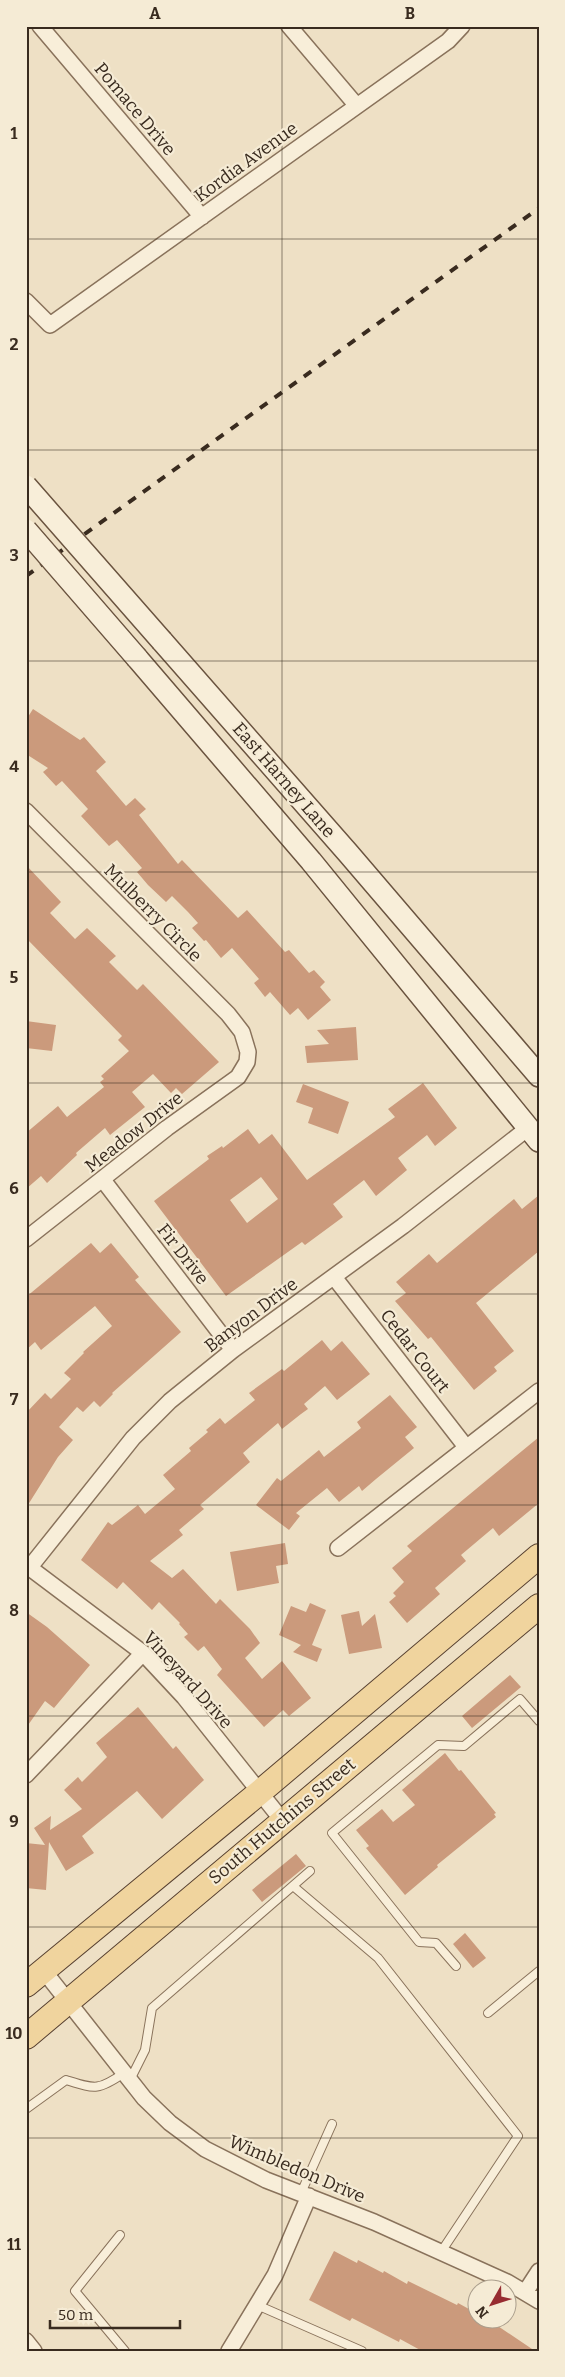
<svg xmlns="http://www.w3.org/2000/svg" width="565" height="2377" font-family="Bitter,serif">
	<rect width="100%" height="100%" fill="#eee0c5"/>
	<path fill="#cb9a7c" fill-rule="evenodd" d="M 33,709 L 80,740 L 84,737 L 106,762 L 96,771 L 126,806 L 135,798 L 146,809 L 139,815 L 178,864 L 182,860 L 238,918 L 247,910 L 285,952 L 289,950 L 309,973 L 314,970 L 325,982 L 320,987 L 331,1000 L 308,1020 L 298,1008 L 290,1015 L 270,992 L 265,997 L 254,983 L 259,979 L 232,948 L 221,958 L 206,940 L 204,941 L 192,928 L 198,923 L 188,912 L 172,896 L 166,902 L 148,885 L 137,872 L 142,868 L 117,840 L 109,846 L 81,816 L 88,809 L 62,781 L 56,786 L 43,772 L 48,768 L 26,754 L 26,720 Z
		M 26,865 L 61,902 L 50,913 L 75,939 L 87,928 L 116,956 L 109,962 L 137,990 L 143,984 L 219,1062 L 182,1094 L 176,1088 L 171,1093 L 153,1074 L 132,1092 L 145,1107 L 110,1135 L 105,1128 L 76,1153 L 77,1155 L 47,1183 L 41,1176 L 26,1189 L 26,1133 L 58,1106 L 67,1117 L 104,1087 L 100,1082 L 104,1079 L 101,1076 L 129,1051 L 118,1040 L 122,1036 L 26,938 Z
		M 26,1021 L 56,1025 L 52,1051 L 26,1048 Z
		M 356,1027 L 358,1060 L 307,1063 L 305,1046 L 329,1044 L 317,1030 Z
		M 423,1083 L 457,1128 L 435,1146 L 427,1135 L 398,1158 L 407,1170 L 376,1196 L 364,1180 L 333,1204 L 343,1217 L 305,1245 L 302,1242 L 226,1296 L 154,1201 L 209,1159 L 207,1156 L 222,1146 L 223,1148 L 248,1129 L 259,1144 L 272,1134 L 307,1180 L 395,1117 L 388,1109 ZM 261,1177 L 278,1199 L 247,1223 L 230,1200 Z
		M 303,1084 L 349,1102 L 338,1134 L 308,1123 L 313,1108 L 296,1102 Z
		M 539,1195 L 539,1251 L 476,1303 L 514,1351 L 494,1367 L 497,1371 L 474,1390 L 431,1337 L 428,1339 L 395,1301 L 406,1293 L 396,1282 L 429,1254 L 437,1263 L 514,1199 L 522,1209 Z
		M 91,1243 L 100,1253 L 111,1243 L 139,1277 L 135,1280 L 181,1332 L 112,1393 L 113,1394 L 100,1407 L 94,1401 L 83,1412 L 77,1407 L 59,1427 L 73,1440 L 58,1457 L 26,1508 L 26,1413 L 45,1393 L 51,1399 L 71,1379 L 64,1373 L 84,1353 L 83,1352 L 112,1326 L 95,1306 L 41,1350 L 35,1342 L 26,1350 L 26,1297 Z
		M 322,1340 L 331,1351 L 342,1341 L 370,1374 L 337,1400 L 325,1386 L 304,1404 L 308,1409 L 301,1414 L 282,1429 L 278,1423 L 243,1453 L 250,1462 L 200,1505 L 204,1509 L 179,1530 L 183,1535 L 150,1561 L 172,1578 L 183,1569 L 216,1604 L 220,1599 L 250,1629 L 260,1643 L 245,1658 L 262,1679 L 282,1661 L 311,1698 L 289,1716 L 283,1710 L 264,1727 L 217,1675 L 222,1669 L 204,1646 L 198,1651 L 184,1637 L 188,1634 L 179,1624 L 180,1623 L 159,1602 L 152,1610 L 123,1582 L 117,1589 L 81,1560 L 108,1522 L 112,1525 L 138,1505 L 145,1514 L 175,1489 L 163,1475 L 191,1451 L 189,1448 L 208,1432 L 206,1430 L 220,1418 L 225,1424 L 255,1400 L 249,1393 L 282,1369 L 284,1371 Z
		M 390,1395 L 417,1427 L 405,1437 L 414,1448 L 376,1479 L 362,1491 L 359,1486 L 339,1502 L 327,1488 L 296,1513 L 300,1516 L 289,1530 L 256,1505 L 277,1478 L 281,1481 L 319,1450 L 324,1457 L 361,1428 L 357,1422 Z
		M 539,1437 L 539,1503 L 499,1536 L 493,1528 L 461,1555 L 466,1561 L 435,1588 L 440,1594 L 407,1623 L 389,1602 L 396,1596 L 393,1593 L 404,1582 L 392,1568 L 412,1551 L 407,1546 Z
		M 285,1543 L 288,1564 L 276,1566 L 279,1583 L 237,1591 L 230,1552 Z
		M 310,1603 L 326,1610 L 312,1645 L 322,1649 L 317,1662 L 293,1652 L 301,1645 L 279,1635 L 291,1606 L 306,1612 Z
		M 359,1611 L 362,1626 L 375,1614 L 382,1648 L 349,1654 L 341,1615 Z
		M 26,1612 L 47,1627 L 90,1665 L 54,1708 L 45,1701 L 26,1728 Z
		M 510,1675 L 521,1687 L 472,1728 L 462,1716 Z
		M 138,1707 L 173,1749 L 176,1746 L 204,1780 L 162,1819 L 137,1791 L 82,1836 L 94,1853 L 66,1871 L 49,1842 L 46,1890 L 26,1888 L 26,1843 L 45,1845 L 34,1828 L 51,1816 L 50,1830 L 82,1809 L 64,1790 L 78,1777 L 82,1782 L 107,1757 L 96,1743 Z
		M 445,1753 L 459,1771 L 461,1770 L 496,1813 L 494,1814 L 496,1817 L 437,1865 L 438,1867 L 405,1895 L 366,1848 L 369,1846 L 356,1830 L 382,1809 L 393,1822 L 415,1805 L 402,1790 Z
		M 296,1854 L 306,1866 L 262,1902 L 252,1890 Z
		M 465,1933 L 486,1958 L 473,1968 L 453,1944 Z
		M 334,2251 L 357,2263 L 358,2260 L 383,2273 L 384,2271 L 407,2284 L 408,2281 L 457,2305 L 458,2303 L 478,2314 L 478,2320 L 489,2320 L 535,2351 L 422,2351 L 400,2339 L 399,2342 L 352,2318 L 350,2321 L 309,2300 Z"/>
	<g fill="none" stroke-linecap="round" stroke-linejoin="round">
		<g stroke="#89725b" stroke-width="10">
			<path id="service" d="M 293,1886 L 378,1958 L 518,2136 L 441,2252
				M 456,1966 L 436,1943 L 419,1942 L 332,1833 L 438,1745 L 464,1746 L 520,1699 L 539,1721
				M 488,2013 L 539,1971
				M 130,2080 L 145,2050 L 152,2008 L 310,1871
				M 26,2109 L 66,2080 C 95,2089 98,2091 124,2073
				M 301,2193 L 332,2124
				M 120,2235 L 75,2291 L 125,2351
				M 257,2305 L 362,2351"/>
		</g>
		<g stroke="#89725b" stroke-width="18">
			<path id="minor" d="M 40,26 L 202,217
				M 289,26 L 357,106
				M 26,301 L 50,325 L 448,41 L 462,26
				M 26,811 L 228,1014 L 242,1032 L 248,1052 L 247,1062 L 238,1077 L 167,1128 L 26,1239
				M 103,1180 L 233,1350
				M 334,1277 L 466,1447
				M 338,1548 L 539,1391
				M 26,1565 L 143,1653 L 184,1697 L 282,1820
				M 30,1567 L 133,1438 L 170,1401 L 233,1350 L 403,1226 L 528,1128
				M 26,1775 L 143,1653
				M 44,1971 L 144,2098 L 170,2123 L 205,2149 L 266,2180 L 374,2222 L 507,2282 L 539,2301
				M 526,2291 L 539,2271
				M 26,2341 L 34,2351
				M 229,2351 L 275,2275 L 309,2196"/>
		</g>
		<g stroke="#6a533f" stroke-width="24">
			<path id="secondary" d="M 162,641 L 348,853 L 539,1076
				M 137,658 L 311,861 L 539,1141"/>
		</g>
		<g stroke="#574030" stroke-width="26">
			<path id="primary" d="M 26,1985 L 260,1792 L 539,1556
				M 26,2037 L 539,1606"/>
		</g>
		<use href="#service" stroke="#f8eed9" stroke-width="8"/>
		<use href="#minor" stroke="#f8eed9" stroke-width="15"/>
		<use href="#secondary" stroke="#f8eed9" stroke-width="21"/>
		<use href="#primary" stroke="#f0d49e" stroke-width="24"/>
		<path stroke="#392b1f" stroke-width="4" stroke-dasharray="9 9" stroke-linecap="butt" d="M 26,576 L 539,208"/>
		<g stroke="#6a533f" stroke-width="24" stroke-linecap="butt">
			<path id="secondary-bridge" d="M 26,486 L 162,641
				M 26,530 L 137,658"/>
		</g>
		<use href="#secondary-bridge" stroke="#f8eed9" stroke-width="21"/>
	</g>
	<path fill="none" stroke="#392b1f" stroke-width="1" stroke-opacity="0.55" d="M 282,26 L 282,2351M 26,239 L 539,239M 26,450 L 539,450M 26,661 L 539,661M 26,872 L 539,872M 26,1083 L 539,1083M 26,1294 L 539,1294M 26,1505 L 539,1505M 26,1716 L 539,1716M 26,1927 L 539,1927M 26,2138 L 539,2138"/>
	<g text-anchor="middle" stroke-width="4.5" stroke-linejoin="round" paint-order="stroke">
		<g font-size="18" fill="#392b1f" stroke="#f5ebd5">
			<text transform="translate(135 109) rotate(50)" y="6">Pomace Drive</text>
			<text transform="translate(246 162) rotate(-36)" y="6">Kordia Avenue</text>
			<text transform="translate(284 780) rotate(49)" y="6">East Harney Lane</text>
			<text transform="translate(153 913) rotate(45)" y="6">Mulberry Circle</text>
			<text transform="translate(134 1132) rotate(-38)" y="6">Meadow Drive</text>
			<text transform="translate(183 1254) rotate(52)" y="6">Fir Drive</text>
			<text transform="translate(251 1315) rotate(-37)" y="6">Banyon Drive</text>
			<text transform="translate(415 1351) rotate(52)" y="6">Cedar Court</text>
			<text transform="translate(188 1680) rotate(48)" y="6">Vineyard Drive</text>
			<text transform="translate(282 1821) rotate(-40)" y="6">South Hutchins Street</text>
			<text transform="translate(297 2169) rotate(23)" y="6">Wimbledon Drive</text>
		</g>
	</g>
	<rect width="565" height="2377" fill="none" stroke="#f5ebd5" stroke-width="55"/>
	<g transform="translate(492 2304) rotate(231)"><circle r="24" fill="#f5ebd5" stroke="#aa9e8c"/>
	<path d="M0-4L9 19L0 12L-9 19Z" fill="#972c31"/>
	<text y="-8" font-size="14" font-weight="bold" text-anchor="middle" fill="#392b1f">N</text>
	</g>
	<path d="M50 2320v8h130v-8" fill="none" stroke="#392b1f" stroke-width="2.5"/>
	<text x="58" y="2320" font-size="15" fill="#392b1f" stroke="#f5ebd5" stroke-width="4" paint-order="stroke">50 m</text>
	<rect x="28" y="28" width="510" height="2322" fill="none" stroke="#392b1f" stroke-width="2"/>
	<g font-size="16" text-anchor="middle" font-weight="bold" fill="#392b1f">
		<text x="155" y="19">A</text>
		<text x="410" y="19">B</text>
		<text x="14" y="139">1</text>
		<text x="14" y="350">2</text>
		<text x="14" y="561">3</text>
		<text x="14" y="772">4</text>
		<text x="14" y="983">5</text>
		<text x="14" y="1194">6</text>
		<text x="14" y="1405">7</text>
		<text x="14" y="1616">8</text>
		<text x="14" y="1827">9</text>
		<text x="14" y="2039">10</text>
		<text x="14" y="2250">11</text>
	</g>
</svg>
